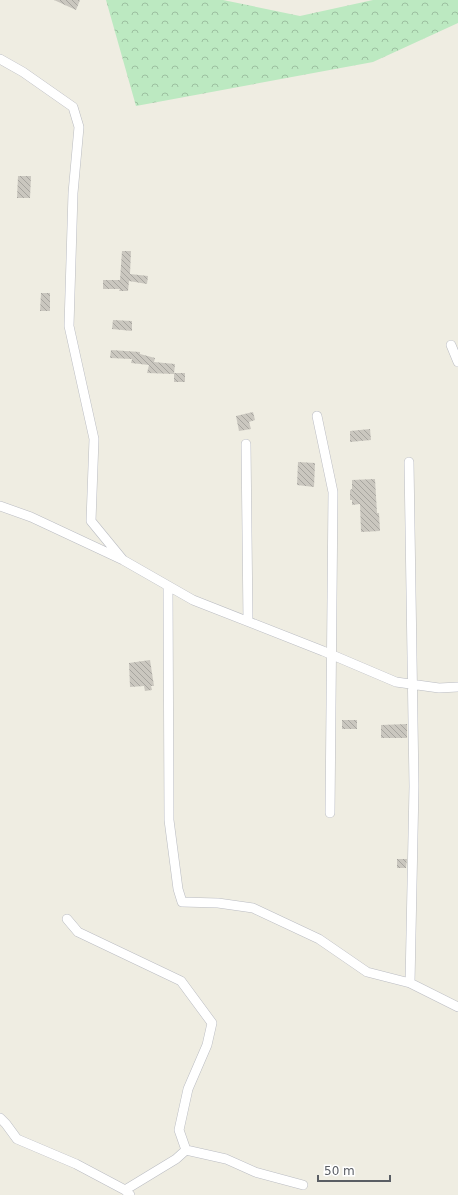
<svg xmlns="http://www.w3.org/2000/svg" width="458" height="1195" font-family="'DejaVu Sans',sans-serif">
	<defs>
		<pattern id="forest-crowns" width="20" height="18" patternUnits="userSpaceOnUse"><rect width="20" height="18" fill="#bce9c1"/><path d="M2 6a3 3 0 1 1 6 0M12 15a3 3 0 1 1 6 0" fill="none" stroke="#9cc0a0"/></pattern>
		<pattern id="building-back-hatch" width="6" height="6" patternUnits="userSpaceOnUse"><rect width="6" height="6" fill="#cac7bf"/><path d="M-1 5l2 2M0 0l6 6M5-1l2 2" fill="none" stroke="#a7a59f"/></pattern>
	</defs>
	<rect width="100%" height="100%" fill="#efede2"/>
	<path fill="url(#forest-crowns)" d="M 106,0 L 223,0 L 300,16 L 373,0 L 458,0 L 458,23 L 373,62 L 136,106 Z"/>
	<path fill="url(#building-back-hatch)" d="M 54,0 L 80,0 L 76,10 Z
		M 18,176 L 31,176 L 30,198 L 17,198 Z
		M 122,251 L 131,251 L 130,274 L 148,276 L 147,284 L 129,281 L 128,291 L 119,291 L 120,289 L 103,289 L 103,280 L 120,280 Z
		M 41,293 L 50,293 L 50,311 L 40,311 Z
		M 113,320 L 132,321 L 132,331 L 112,329 Z
		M 111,350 L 140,352 L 140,354 L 155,358 L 154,362 L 175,364 L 174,374 L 147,373 L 149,365 L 131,363 L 132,359 L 110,358 Z
		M 174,373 L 185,373 L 185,382 L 174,382 Z
		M 253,412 L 255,420 L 249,422 L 251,429 L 239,431 L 236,416 Z
		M 370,429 L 371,440 L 350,442 L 350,431 Z
		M 298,462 L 315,463 L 314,487 L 297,485 Z
		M 375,479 L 377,513 L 379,513 L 380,531 L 361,532 L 360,504 L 352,505 L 352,500 L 350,500 L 350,490 L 352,489 L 352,480 Z
		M 150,660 L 154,686 L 151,686 L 152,690 L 145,691 L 144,686 L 130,687 L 129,663 Z
		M 342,720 L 357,720 L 357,729 L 342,729 Z
		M 407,724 L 407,738 L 381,738 L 381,725 Z
		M 397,859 L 407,859 L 406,868 L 397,868 Z"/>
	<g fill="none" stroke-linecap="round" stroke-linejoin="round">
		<g stroke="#babcc2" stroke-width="10">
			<path id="minor" d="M 0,59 L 23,72 L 73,107 L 79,127 L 73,193 L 69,326 L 94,439 L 91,521 L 123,560
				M 451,345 L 458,362
				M 317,416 L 333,492 L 330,813
				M 246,444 L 248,621
				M 409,462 L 414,786 L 410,983
				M 0,506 L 31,517 L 123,560 L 193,600 L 323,651 L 396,682 L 439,688 L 458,687
				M 168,586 L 169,820 L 178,889 L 182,902 L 218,903 L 253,908 L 319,939 L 367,972 L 410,983 L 458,1007
				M 67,919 L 78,932 L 181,981 L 212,1023 L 207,1045 L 188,1089 L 179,1130 L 186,1150 L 226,1159 L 255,1172 L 303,1185
				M 0,1118 L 6,1124 L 17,1139 L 76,1164 L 125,1190 L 130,1195
				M 125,1190 L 176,1159 L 186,1150"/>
		</g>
		<use href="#minor" stroke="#fff" stroke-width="9"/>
	</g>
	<path d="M318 1175v6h72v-6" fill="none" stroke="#5a5e64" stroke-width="2"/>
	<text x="324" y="1175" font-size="12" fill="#5a5e64" stroke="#ffffff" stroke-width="3" paint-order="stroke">50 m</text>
</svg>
